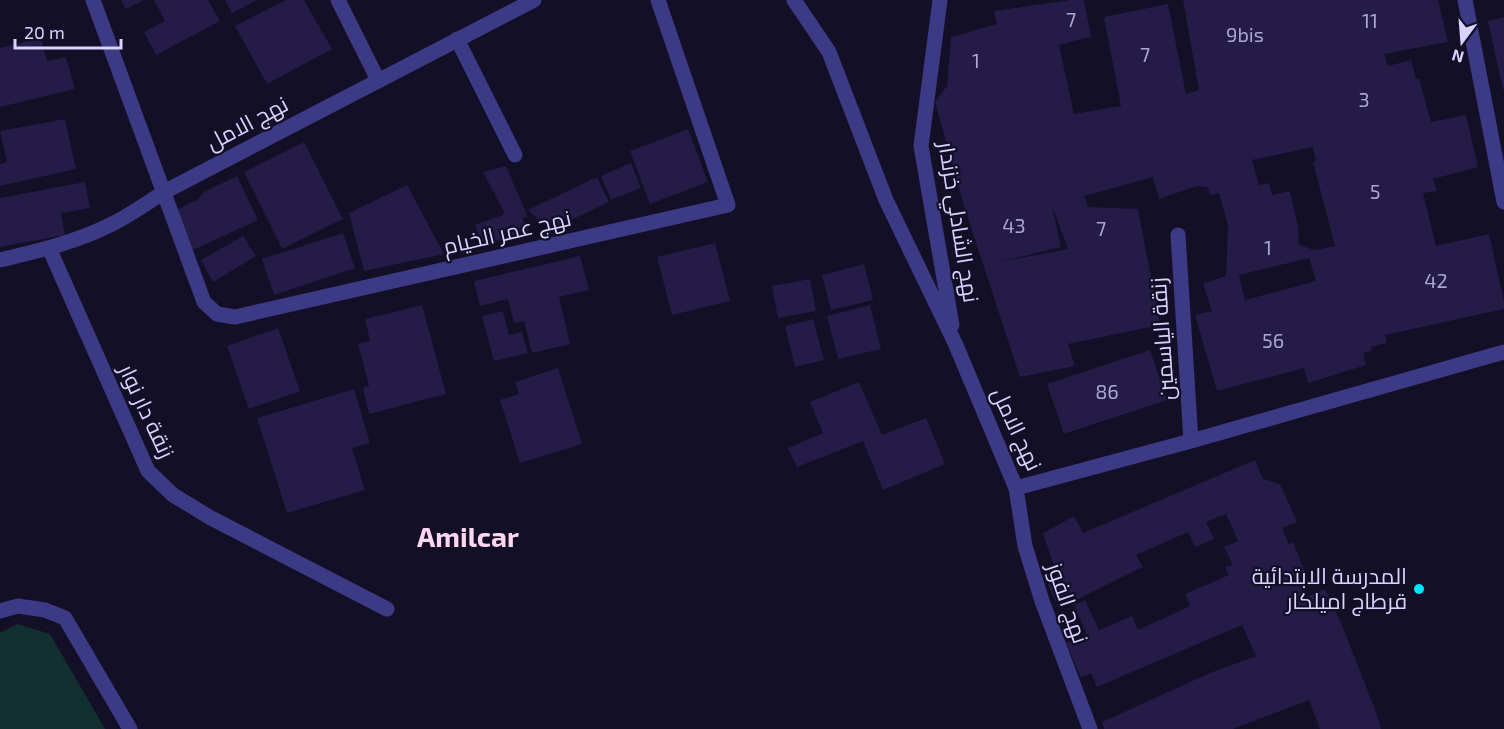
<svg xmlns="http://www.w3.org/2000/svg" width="1504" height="729" font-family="'Exo 2',Cairo,sans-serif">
	<rect width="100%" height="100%" fill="#130f26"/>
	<path fill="#12302f" d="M 17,624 L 50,634 L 105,729 L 0,729 L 0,633 Z"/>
	<path fill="#241b47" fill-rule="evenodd" d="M 121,0 L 144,0 L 126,9 Z
		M 154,0 L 208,0 L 220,21 L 156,55 L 144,32 L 165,21 Z
		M 225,0 L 257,0 L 232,13 Z
		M 286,0 L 304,0 L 332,49 L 267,84 L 235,26 Z
		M 1070,0 L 1084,0 L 1091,37 L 1059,45 L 1074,114 L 1121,106 L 1104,17 L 1168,4 L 1186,94 L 1199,90 L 1183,0 L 1438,0 L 1448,42 L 1384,54 L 1388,66 L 1411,60 L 1416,79 L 1419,78 L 1431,122 L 1466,115 L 1478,167 L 1433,179 L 1437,191 L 1423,193 L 1436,246 L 1489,234 L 1504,301 L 1504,309 L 1385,335 L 1387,343 L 1371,347 L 1372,351 L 1363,353 L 1366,365 L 1308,383 L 1304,368 L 1217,391 L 1195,315 L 1212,311 L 1203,284 L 1226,276 L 1228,226 L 1219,193 L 1211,195 L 1207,187 L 1197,186 L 1159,199 L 1153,177 L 1084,196 L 1088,207 L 1138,209 L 1160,325 L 1068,344 L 1075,366 L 1020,377 L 964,206 L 935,102 L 947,86 L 951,37 L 997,24 L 994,11 ZM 1313,147 L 1316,161 L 1313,162 L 1335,246 L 1315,250 L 1299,245 L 1298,226 L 1290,191 L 1272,195 L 1269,183 L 1259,185 L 1252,160 ZM 1052,206 L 1068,249 L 999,262 L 1061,247 ZM 1309,258 L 1316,281 L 1245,300 L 1239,275 Z
		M 1504,17 L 1504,89 L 1503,90 L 1488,21 Z
		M 41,38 L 47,61 L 66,57 L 75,89 L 0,107 L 0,48 Z
		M 65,119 L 76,169 L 0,186 L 0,164 L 7,162 L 0,131 Z
		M 688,129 L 708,182 L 650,204 L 630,151 Z
		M 304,142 L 343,219 L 282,249 L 244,172 Z
		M 631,163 L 641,188 L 611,200 L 601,176 Z
		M 506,166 L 528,217 L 522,218 L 530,233 L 483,244 L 475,225 L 505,214 L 483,172 Z
		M 237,176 L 258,220 L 193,250 L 174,211 L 197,200 L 204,192 Z
		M 597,177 L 609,202 L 550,230 L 528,210 Z
		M 85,182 L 90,208 L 61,213 L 65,235 L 0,247 L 0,198 Z
		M 407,185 L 444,254 L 364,271 L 349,213 Z
		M 343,233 L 355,268 L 274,295 L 262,259 Z
		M 243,236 L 256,256 L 213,282 L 201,260 Z
		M 715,243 L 730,301 L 672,315 L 657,257 Z
		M 580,256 L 589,290 L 559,297 L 570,344 L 532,353 L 524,321 L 514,323 L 508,299 L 480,306 L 474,281 Z
		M 864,264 L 873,300 L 831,310 L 822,275 Z
		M 810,279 L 816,311 L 778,318 L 772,286 Z
		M 422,305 L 446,394 L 369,414 L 363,388 L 369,386 L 358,344 L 370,341 L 365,319 Z
		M 870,305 L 881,349 L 838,359 L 827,316 Z
		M 503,311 L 509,335 L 522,332 L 528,353 L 494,361 L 482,316 Z
		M 813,319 L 824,360 L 795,367 L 785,326 Z
		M 278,328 L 300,391 L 249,409 L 227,346 Z
		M 1150,350 L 1167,400 L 1064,434 L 1047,384 Z
		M 558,368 L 582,444 L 520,463 L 500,400 L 519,394 L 515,382 Z
		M 859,382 L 882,435 L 926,418 L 945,464 L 883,490 L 863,441 L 797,467 L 788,448 L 823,433 L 810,402 Z
		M 354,389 L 370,443 L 352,448 L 365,490 L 287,513 L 257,418 Z
		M 1255,460 L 1263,479 L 1280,484 L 1297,522 L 1282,528 L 1289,544 L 1293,542 L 1305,572 L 1296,576 L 1304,598 L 1325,589 L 1341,623 L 1376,712 L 1381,729 L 1320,729 L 1309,700 L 1233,729 L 1104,729 L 1102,722 L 1210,673 L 1256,656 L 1242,625 L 1097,687 L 1091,673 L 1081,678 L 1066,643 L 1087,635 L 1074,605 L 1085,600 L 1099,630 L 1132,616 L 1138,630 L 1190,606 L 1185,594 L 1229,575 L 1225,567 L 1233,565 L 1224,547 L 1238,541 L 1226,514 L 1206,522 L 1214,539 L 1195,547 L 1188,532 L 1136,555 L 1143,567 L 1070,603 L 1066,596 L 1055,601 L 1048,584 L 1058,579 L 1043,533 L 1074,516 L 1083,533 Z"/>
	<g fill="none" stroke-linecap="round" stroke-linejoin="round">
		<path stroke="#3d3a85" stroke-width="15" d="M 93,0 L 204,302 L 217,314 L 235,317 L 728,205 L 658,0
			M 338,0 L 378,80
			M 794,0 L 829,52 L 886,200 L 955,343 L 1016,488 L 1191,441 L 1504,352
			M 940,0 L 921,146 L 952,325
			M 1465,0 L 1504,202
			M 457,39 L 515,155
			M 1178,235 L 1191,441
			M 49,248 L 148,471 L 173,495 L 211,518 L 387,609
			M 0,260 C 38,251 77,242 112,224 C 130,215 147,203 164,192 L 534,0
			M 1016,488 L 1025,546 L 1042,601 L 1090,729
			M 0,611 L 18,606 L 45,610 L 65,618 L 130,729"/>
	</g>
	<circle fill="#00e5ff" stroke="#130f26" stroke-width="2" cx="1419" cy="589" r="6"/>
	<g text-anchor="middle" stroke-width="4.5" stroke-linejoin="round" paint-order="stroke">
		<g font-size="20" fill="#aca6d1">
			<text x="1071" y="27">7</text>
			<text x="1370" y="28">11</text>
			<text x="1245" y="42">9bis</text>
			<text x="1145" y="62">7</text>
			<text x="976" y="68">1</text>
			<text x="1364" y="107">3</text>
			<text x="1375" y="199">5</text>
			<text x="1014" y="233">43</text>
			<text x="1101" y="236">7</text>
			<text x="1268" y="255">1</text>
			<text x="1436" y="288">42</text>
			<text x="1273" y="348">56</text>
			<text x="1107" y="399">86</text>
		</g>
		<g font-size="22" fill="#d9d4ff" stroke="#130f26">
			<text transform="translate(247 123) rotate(-28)" y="8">نهج الامل</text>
			<text transform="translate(959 222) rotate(81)" y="8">نهج الشادلي خزندار</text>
			<text transform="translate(507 232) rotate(-13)" y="8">نهج عمر الخيام</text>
			<text transform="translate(1162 339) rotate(-94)" y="8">زنقة الياسمين</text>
			<text transform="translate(147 411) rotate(65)" y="8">زنقة دار نوار</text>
			<text transform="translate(1017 429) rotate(65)" y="8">نهج الامل</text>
			<text transform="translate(1068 603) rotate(71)" y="8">نهج الفوز</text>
		</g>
		<g font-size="22" fill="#d9d4ff" stroke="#130f26" text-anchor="end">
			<text x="1407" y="584">المدرسة الابتدائية<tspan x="1407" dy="25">قرطاج اميلكار</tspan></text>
		</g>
		<g font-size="28" font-weight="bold" fill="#ffd6f0" stroke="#130f26">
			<text x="468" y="547">Amilcar</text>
		</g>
	</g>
	<g transform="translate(1462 42) rotate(196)" stroke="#130f26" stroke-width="4.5" paint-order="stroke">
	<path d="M0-4.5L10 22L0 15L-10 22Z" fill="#d9d4ff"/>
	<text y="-9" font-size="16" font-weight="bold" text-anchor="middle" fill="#d9d4ff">N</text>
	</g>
	<path d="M15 39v9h106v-9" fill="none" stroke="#d9d4ff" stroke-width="3"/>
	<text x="24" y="39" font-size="18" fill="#d9d4ff" stroke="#130f26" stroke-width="4.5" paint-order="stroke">20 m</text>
</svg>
